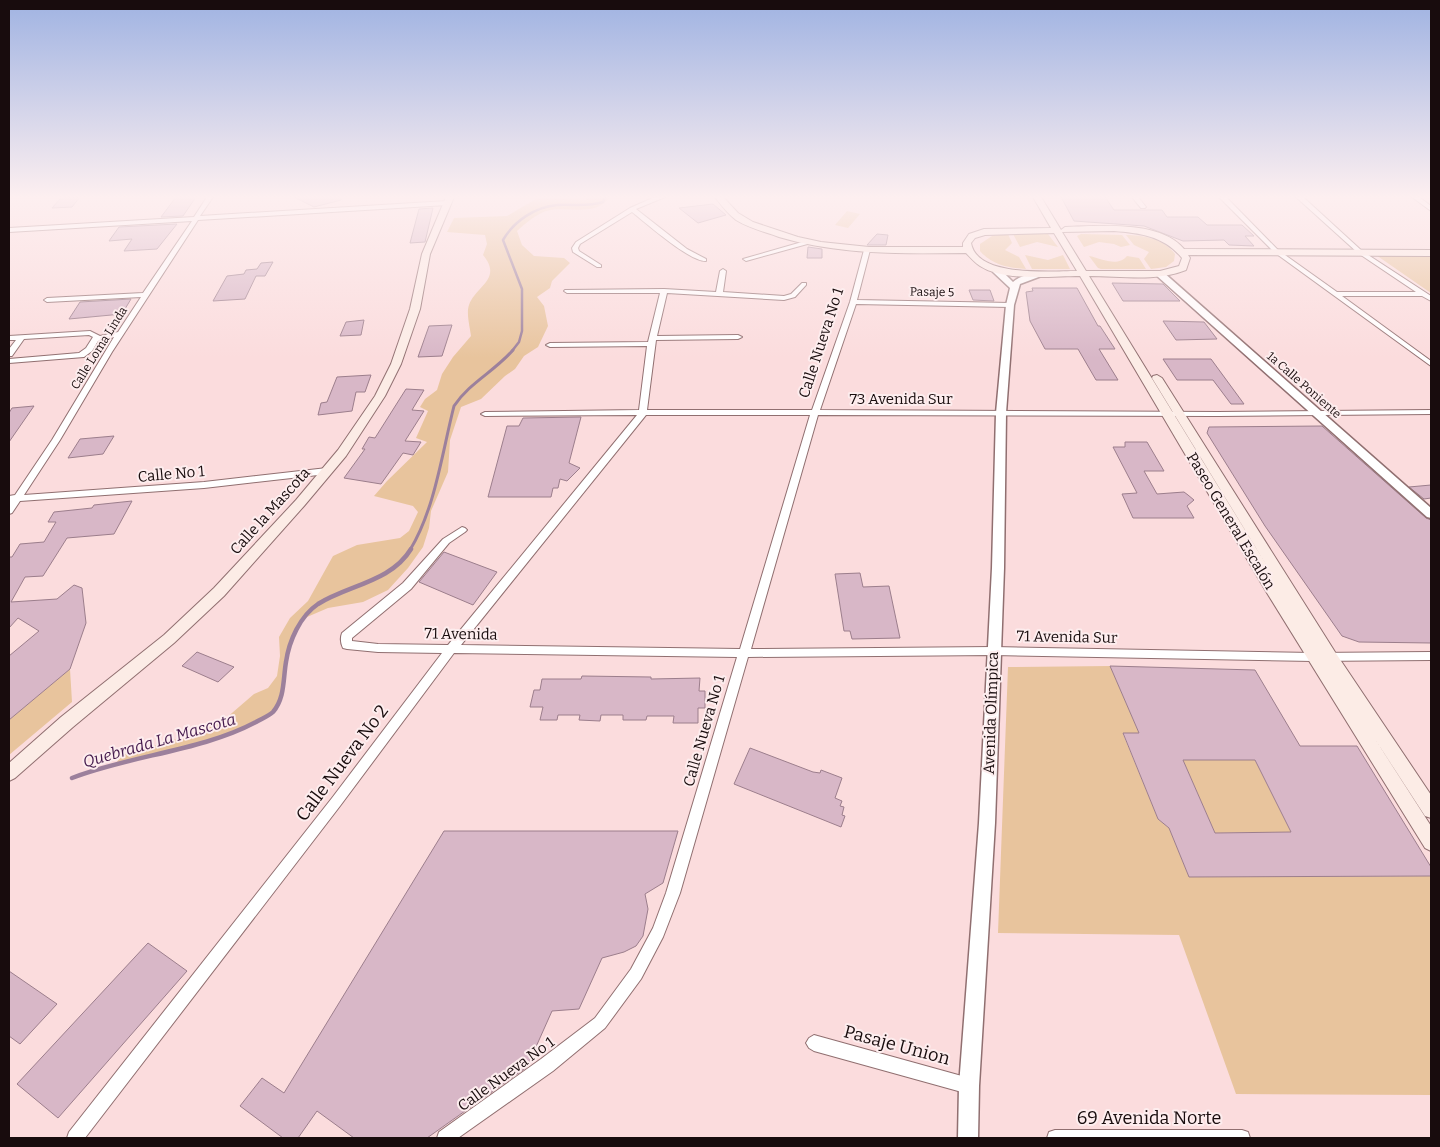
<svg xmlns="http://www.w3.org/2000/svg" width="1440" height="1147" font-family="Bitter,serif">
	<rect width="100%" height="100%" fill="#fbdcdd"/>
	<path fill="#e8c49d" d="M 587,197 L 609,197 C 597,218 565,205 546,211 C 535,215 526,223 517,231 L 522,245 L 534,256 L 564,258 L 570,263 L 552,281 L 550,288 L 537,297 L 544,306 L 548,326 L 538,347 L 524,356 L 515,369 L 505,376 L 481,399 L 461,407 L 450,440 L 448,472 L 431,511 L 429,528 L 423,547 L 408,568 L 388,590 L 363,602 L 328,608 L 300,620 L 286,659 L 282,697 L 272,713 L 235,733 L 114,766 L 122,755 L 197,733 L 225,719 L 254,694 L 268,688 L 277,676 L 280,656 L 279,637 L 290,618 L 308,601 L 333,556 L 357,545 L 400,538 L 409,531 L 418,512 L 413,506 L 374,496 L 387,481 L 427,442 L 416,438 L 428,411 L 420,407 L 425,399 L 437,390 L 442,374 L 453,357 L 471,336 C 470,327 466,313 469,305 C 476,286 503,279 483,255 L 487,244 L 485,235 L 447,232 L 454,218 L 507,216 L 534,200 L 543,198 L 586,200 Z
		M 847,211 L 860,214 L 848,228 L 835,225 Z
		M 1008,234 L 1012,243 L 1005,250 L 1019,257 L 1026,269 C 1009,268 992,265 980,251 L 980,244 L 992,236 Z
		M 1013,234 L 1048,234 L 1058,247 L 1037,242 L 1020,247 Z
		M 1081,234 L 1122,235 L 1130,245 L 1121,247 L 1114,244 L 1099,242 L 1084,247 L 1077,236 Z
		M 1126,235 C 1144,235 1164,239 1175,254 L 1174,261 L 1166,267 L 1151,269 L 1144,259 L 1149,252 L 1134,245 Z
		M 1025,255 L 1048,260 L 1063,255 L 1070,269 L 1032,269 Z
		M 1376,255 L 1431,255 L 1431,293 L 1428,291 Z
		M 1089,256 C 1101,258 1117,268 1127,256 L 1139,258 L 1146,269 L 1101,269 L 1098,268 Z
		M 1110,666 L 1139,733 L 1123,734 L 1158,819 L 1169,828 L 1189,877 L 1431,876 L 1431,1095 L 1236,1094 L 1179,935 L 998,933 L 1008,667 Z
		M 70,669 L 72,702 L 9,755 L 9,720 Z
		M 1183,760 L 1255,760 L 1291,832 L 1215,833 Z"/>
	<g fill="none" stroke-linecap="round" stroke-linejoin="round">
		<path stroke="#9c809c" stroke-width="2.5" d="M 512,351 L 519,342 L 522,331 L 522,289 L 503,240 C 514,221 535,207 557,205 C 573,204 587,207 603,202 L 605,197"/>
		<path stroke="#9c809c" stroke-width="3" d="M 410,550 C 435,509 442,453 454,406 C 469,383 495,371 513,350"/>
		<path stroke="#9c809c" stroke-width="4.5" d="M 72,778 C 131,755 202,751 256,722 C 261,719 269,716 273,712 C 285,698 283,679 286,662 C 289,641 300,616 318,604 C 348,585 391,582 411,549"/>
	</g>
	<path fill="#d8b7c7" stroke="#9c7e8c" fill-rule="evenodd" d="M 80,197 L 72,207 L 52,208 L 61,198 Z
		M 176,197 L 196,197 L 183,216 L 161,217 Z
		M 294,197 L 341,197 L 341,200 L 314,207 Z
		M 1061,197 L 1105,197 L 1114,210 L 1162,210 L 1167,217 L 1198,217 L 1207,225 L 1242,225 L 1254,236 L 1245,236 L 1254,246 L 1229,245 L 1224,240 L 1183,241 L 1144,226 L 1074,221 Z
		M 713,204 L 726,215 L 698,223 L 679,208 Z
		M 433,208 L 425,242 L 410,243 L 419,209 Z
		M 177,224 L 157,249 L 124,251 L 132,239 L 109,241 L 119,227 Z
		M 877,234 L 888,235 L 886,245 L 867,245 Z
		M 808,247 L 822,249 L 822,258 L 807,258 Z
		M 273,262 L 265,276 L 256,276 L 245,299 L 213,301 L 227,276 L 244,274 L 246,270 L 257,269 L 261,263 Z
		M 1112,283 L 1163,284 L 1180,301 L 1123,301 Z
		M 1032,288 L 1077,288 L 1098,326 L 1100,326 L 1115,349 L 1099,349 L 1118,380 L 1096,380 L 1078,349 L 1045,349 L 1030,321 L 1026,292 L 1033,291 Z
		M 969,290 L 990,290 L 994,301 L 973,300 Z
		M 131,299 L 122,314 L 69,319 L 80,302 Z
		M 364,320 L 361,335 L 340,336 L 346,322 Z
		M 1163,321 L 1204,322 L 1217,339 L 1176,340 Z
		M 452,325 L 442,356 L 418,357 L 429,326 Z
		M 1163,359 L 1211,359 L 1244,404 L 1231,404 L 1213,380 L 1177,380 Z
		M 371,375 L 365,392 L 356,392 L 352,411 L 318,415 L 321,403 L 327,402 L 337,377 Z
		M 406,389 L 424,390 L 412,410 L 424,411 L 405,441 L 421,442 L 413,455 L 403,453 L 381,484 L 344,478 L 365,449 L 362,449 L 369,437 L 375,438 Z
		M 34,406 L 9,442 L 9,413 L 12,408 Z
		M 581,417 L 569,463 L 580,468 L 567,481 L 560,479 L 558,488 L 553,488 L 551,497 L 488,497 L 507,426 L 519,426 L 523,418 Z
		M 1322,426 L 1426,518 L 1431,520 L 1431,643 L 1359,642 L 1342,636 L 1265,526 L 1207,433 L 1209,427 Z
		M 114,436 L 103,454 L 68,458 L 80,439 Z
		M 1125,442 L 1147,442 L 1164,471 L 1144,471 L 1157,494 L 1184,492 L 1188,495 L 1194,500 L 1187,506 L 1194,518 L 1133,518 L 1122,494 L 1137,493 L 1113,447 L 1125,447 Z
		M 1431,485 L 1431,498 L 1424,499 L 1409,487 Z
		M 132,501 L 114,534 L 67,538 L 43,576 L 25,577 L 11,602 L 57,599 L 74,585 L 82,588 L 86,623 L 70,669 L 9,720 L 9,656 L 39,631 L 18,618 L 9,628 L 9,557 L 12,557 L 20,544 L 44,542 L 56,522 L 48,522 L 54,512 L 92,508 L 94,505 Z
		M 444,552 L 497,572 L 473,605 L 419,582 Z
		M 860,573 L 863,587 L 889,586 L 900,638 L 852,639 L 850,631 L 844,631 L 835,574 Z
		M 197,652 L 234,667 L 218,682 L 182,666 Z
		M 1110,666 L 1255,670 L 1300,746 L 1357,746 L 1431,867 L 1431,876 L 1189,877 L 1169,828 L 1158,819 L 1123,733 L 1139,733 ZM 1183,760 L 1255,760 L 1291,832 L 1215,833 Z
		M 582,676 L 651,677 L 651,679 L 700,678 L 699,691 L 705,691 L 705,708 L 698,708 L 698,723 L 673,723 L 674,716 L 647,716 L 646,720 L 623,720 L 623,715 L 601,715 L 600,721 L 579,720 L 580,715 L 558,715 L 557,720 L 540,720 L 543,707 L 530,707 L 534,690 L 540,690 L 542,679 L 581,679 Z
		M 750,748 L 813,772 L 820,773 L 821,770 L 842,778 L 835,798 L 842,801 L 840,806 L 844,807 L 842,815 L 845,816 L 841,827 L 734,784 Z
		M 444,831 L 678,831 L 663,883 L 645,894 L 648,909 L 643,936 L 636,946 L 624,952 L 602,958 L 579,1009 L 552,1011 L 527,1067 L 427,1138 L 354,1138 L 317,1111 L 298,1138 L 283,1138 L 240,1106 L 262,1078 L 284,1093 Z
		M 148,943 L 187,971 L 58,1118 L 17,1084 Z
		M 9,971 L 57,1004 L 20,1044 L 9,1036 Z"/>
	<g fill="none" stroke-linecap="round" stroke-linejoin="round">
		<g stroke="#906f70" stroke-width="2">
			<path id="minor" d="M 207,197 L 213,197 L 200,216 L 447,201 L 450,203 L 447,205 L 198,220 L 112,352 L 60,440 L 24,495 L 204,482 L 327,468 L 331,471 L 327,474 L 204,488 L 20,501 L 12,513 L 9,514 L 10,502 L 9,502 L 9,496 L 15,495 L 52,440 L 114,337 L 98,341 L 92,351 L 84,357 L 9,363 L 9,359 L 79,353 L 86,348 L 93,337 L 89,335 L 24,339 L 12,356 L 9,356 L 9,349 L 16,340 L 9,340 L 9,336 L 90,331 L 100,336 L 118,332 L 141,297 L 47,302 L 44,300 L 47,298 L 143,293 L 192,221 L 9,232 L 9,228 L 194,217 Z
				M 655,197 L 665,197 L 636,209 L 687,249 L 706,259 L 706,261 C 690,262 646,223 632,212 L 580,244 L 578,248 L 579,251 L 601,265 L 601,267 L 597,267 L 573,252 L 572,248 L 576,242 L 630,208 Z
				M 1132,197 L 1138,197 L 1146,207 L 1145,208 L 1141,208 Z
				M 1219,197 L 1226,197 L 1278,250 L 1337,292 L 1416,292 L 1358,253 L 1296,197 L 1303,197 L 1362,251 L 1431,296 L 1431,301 L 1422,296 L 1342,296 L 1431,361 L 1431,366 L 1274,252 Z
				M 1412,197 L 1419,197 L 1431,206 L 1431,211 Z
				M 809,240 L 811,241 L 811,243 L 746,261 L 743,259 Z
				M 867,248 L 870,250 L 857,300 L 1010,303 L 1013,305 L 1010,307 L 856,304 L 820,410 L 1218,412 L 1431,410 L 1431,414 L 1218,416 L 818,415 L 751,649 L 994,647 L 1313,653 L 1431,652 L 1431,660 L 1313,661 L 994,655 L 748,657 L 680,893 L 663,937 L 641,979 L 605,1028 L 553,1071 L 458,1138 L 437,1138 L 439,1132 L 541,1059 L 595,1018 L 631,969 L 653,928 L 666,893 L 737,657 L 454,653 L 340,806 L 85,1138 L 67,1138 L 69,1132 L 332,798 L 442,653 L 378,652 L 347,649 L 343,648 C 341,644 340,638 342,633 L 403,583 L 443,539 L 462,527 L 465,528 L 467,530 L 465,532 L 449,543 L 411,589 L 352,638 L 352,641 L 378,644 L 448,645 L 637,415 L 485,416 L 481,414 L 485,412 L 639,410 L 647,346 L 550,347 L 546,345 L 550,343 L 648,342 L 660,293 L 567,293 L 564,291 L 565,290 L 664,289 L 716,292 L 720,271 L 723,269 L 726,271 L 723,292 L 784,296 L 791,294 L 802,283 L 806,283 L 806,285 L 795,297 L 784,300 L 667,293 L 657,336 L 738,335 L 742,337 L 738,339 L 656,340 L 647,410 L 812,410 L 850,302 L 864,250 ZM 646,415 L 810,415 L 740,649 L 461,645 Z
				M 814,1035 L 969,1078 L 975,1080 L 977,1086 L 975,1092 L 969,1094 L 814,1051 L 809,1048 L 806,1043 L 809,1038 Z
				M 1055,1130 L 1242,1130 L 1248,1132 L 1250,1138 L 1047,1138 L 1049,1132 Z"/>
		</g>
		<g stroke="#906f70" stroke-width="3">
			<path id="tertiary" d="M 993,268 L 999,268 L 1013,282 C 1021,275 1031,274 1040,273 L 1044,275 L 1020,284 L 1014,305 L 1006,413 L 1004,568 L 995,823 L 979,1086 L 978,1138 L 958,1138 L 959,1086 L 979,823 L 992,568 L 996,413 L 1006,305 L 1010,288 L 993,272 Z
				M 1157,272 L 1163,272 L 1431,508 L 1431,518 L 1427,517 L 1157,276 Z"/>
		</g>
		<g stroke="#906f70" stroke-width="2">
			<path id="secondary" d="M 446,197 L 454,197 L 430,254 L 420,309 L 401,364 L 385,396 L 346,456 L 304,506 L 224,596 L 174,643 L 73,727 L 15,778 L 9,781 L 9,763 L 61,717 L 164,635 L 214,588 L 296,500 L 338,450 L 375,396 L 391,364 L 410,309 L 422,254 Z
				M 715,197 L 723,197 L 738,213 L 753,222 L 798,237 L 821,242 L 869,247 L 963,247 L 963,243 L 969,234 L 984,229 L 1051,228 L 1033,197 L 1041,197 L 1061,230 L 1065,227 C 1099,226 1160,220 1184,249 L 1431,250 L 1431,256 L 1188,255 L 1190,258 L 1186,270 C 1156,282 1121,276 1089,276 L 1318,649 L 1152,378 L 1153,376 L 1157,375 L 1162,378 L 1335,652 L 1431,795 L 1431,818 L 1425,816 L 1373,736 L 1431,826 L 1431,851 L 1425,848 L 1267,593 L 1080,276 C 1052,276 1004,282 980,266 C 975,263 970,257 966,253 C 903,254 840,255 779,237 C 765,232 749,228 736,220 C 728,214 721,205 715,197 ZM 1114,231 C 1140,233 1164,236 1182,258 L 1179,266 L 1160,271 L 1086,271 L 1062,232 ZM 1054,233 L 1077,271 C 1051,271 977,278 971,243 L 975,238 L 985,235 Z"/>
		</g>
		<use href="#minor" fill="#fff" fill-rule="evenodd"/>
		<use href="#tertiary" fill="#fff" fill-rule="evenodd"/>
		<use href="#secondary" fill="#fcece6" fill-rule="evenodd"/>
	</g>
	<linearGradient id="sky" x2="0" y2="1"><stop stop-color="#a0b3e2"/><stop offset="0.55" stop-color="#fdeff0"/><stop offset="1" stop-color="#fdeff0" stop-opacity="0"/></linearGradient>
	<rect width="1440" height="358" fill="url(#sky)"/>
	<g text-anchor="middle" stroke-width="4" stroke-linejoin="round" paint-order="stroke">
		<g font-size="12" fill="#180c0d" stroke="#fdedee">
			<text transform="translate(932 292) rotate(1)" y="4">Pasaje 5</text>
			<text transform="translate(99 348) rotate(-58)" y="4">Calle Loma Linda</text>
			<text transform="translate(1304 385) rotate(41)" y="4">1a Calle Poniente</text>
		</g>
		<g font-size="15" fill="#180c0d" stroke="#fdedee">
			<text transform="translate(821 343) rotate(-72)" y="5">Calle Nueva No 1</text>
			<text x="901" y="404">73 Avenida Sur</text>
			<text transform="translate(171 474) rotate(-5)" y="5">Calle No 1</text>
			<text transform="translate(270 511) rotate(-48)" y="5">Calle la Mascota</text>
			<text transform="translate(1231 521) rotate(59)" y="5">Paseo General Escalón</text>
			<text transform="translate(461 634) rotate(1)" y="5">71 Avenida</text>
			<text transform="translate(1067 637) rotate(1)" y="5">71 Avenida Sur</text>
			<text transform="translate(991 713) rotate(-88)" y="5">Avenida Olímpica</text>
			<text transform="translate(704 731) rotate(-74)" y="5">Calle Nueva No 1</text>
			<text transform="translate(506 1074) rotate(-36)" y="5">Calle Nueva No 1</text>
		</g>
		<g font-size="16" font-style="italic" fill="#43184b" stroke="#fdedee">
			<text transform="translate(159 740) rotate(-16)" y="6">Quebrada La Mascota</text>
		</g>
		<g font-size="18" fill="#180c0d" stroke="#fdedee">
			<text transform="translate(342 763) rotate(-53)" y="6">Calle Nueva No 2</text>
			<text transform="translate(897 1045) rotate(15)" y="6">Pasaje Union</text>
			<text x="1149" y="1124">69 Avenida Norte</text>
		</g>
	</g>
	<rect width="1440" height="1147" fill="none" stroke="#180c0d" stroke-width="20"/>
</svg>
